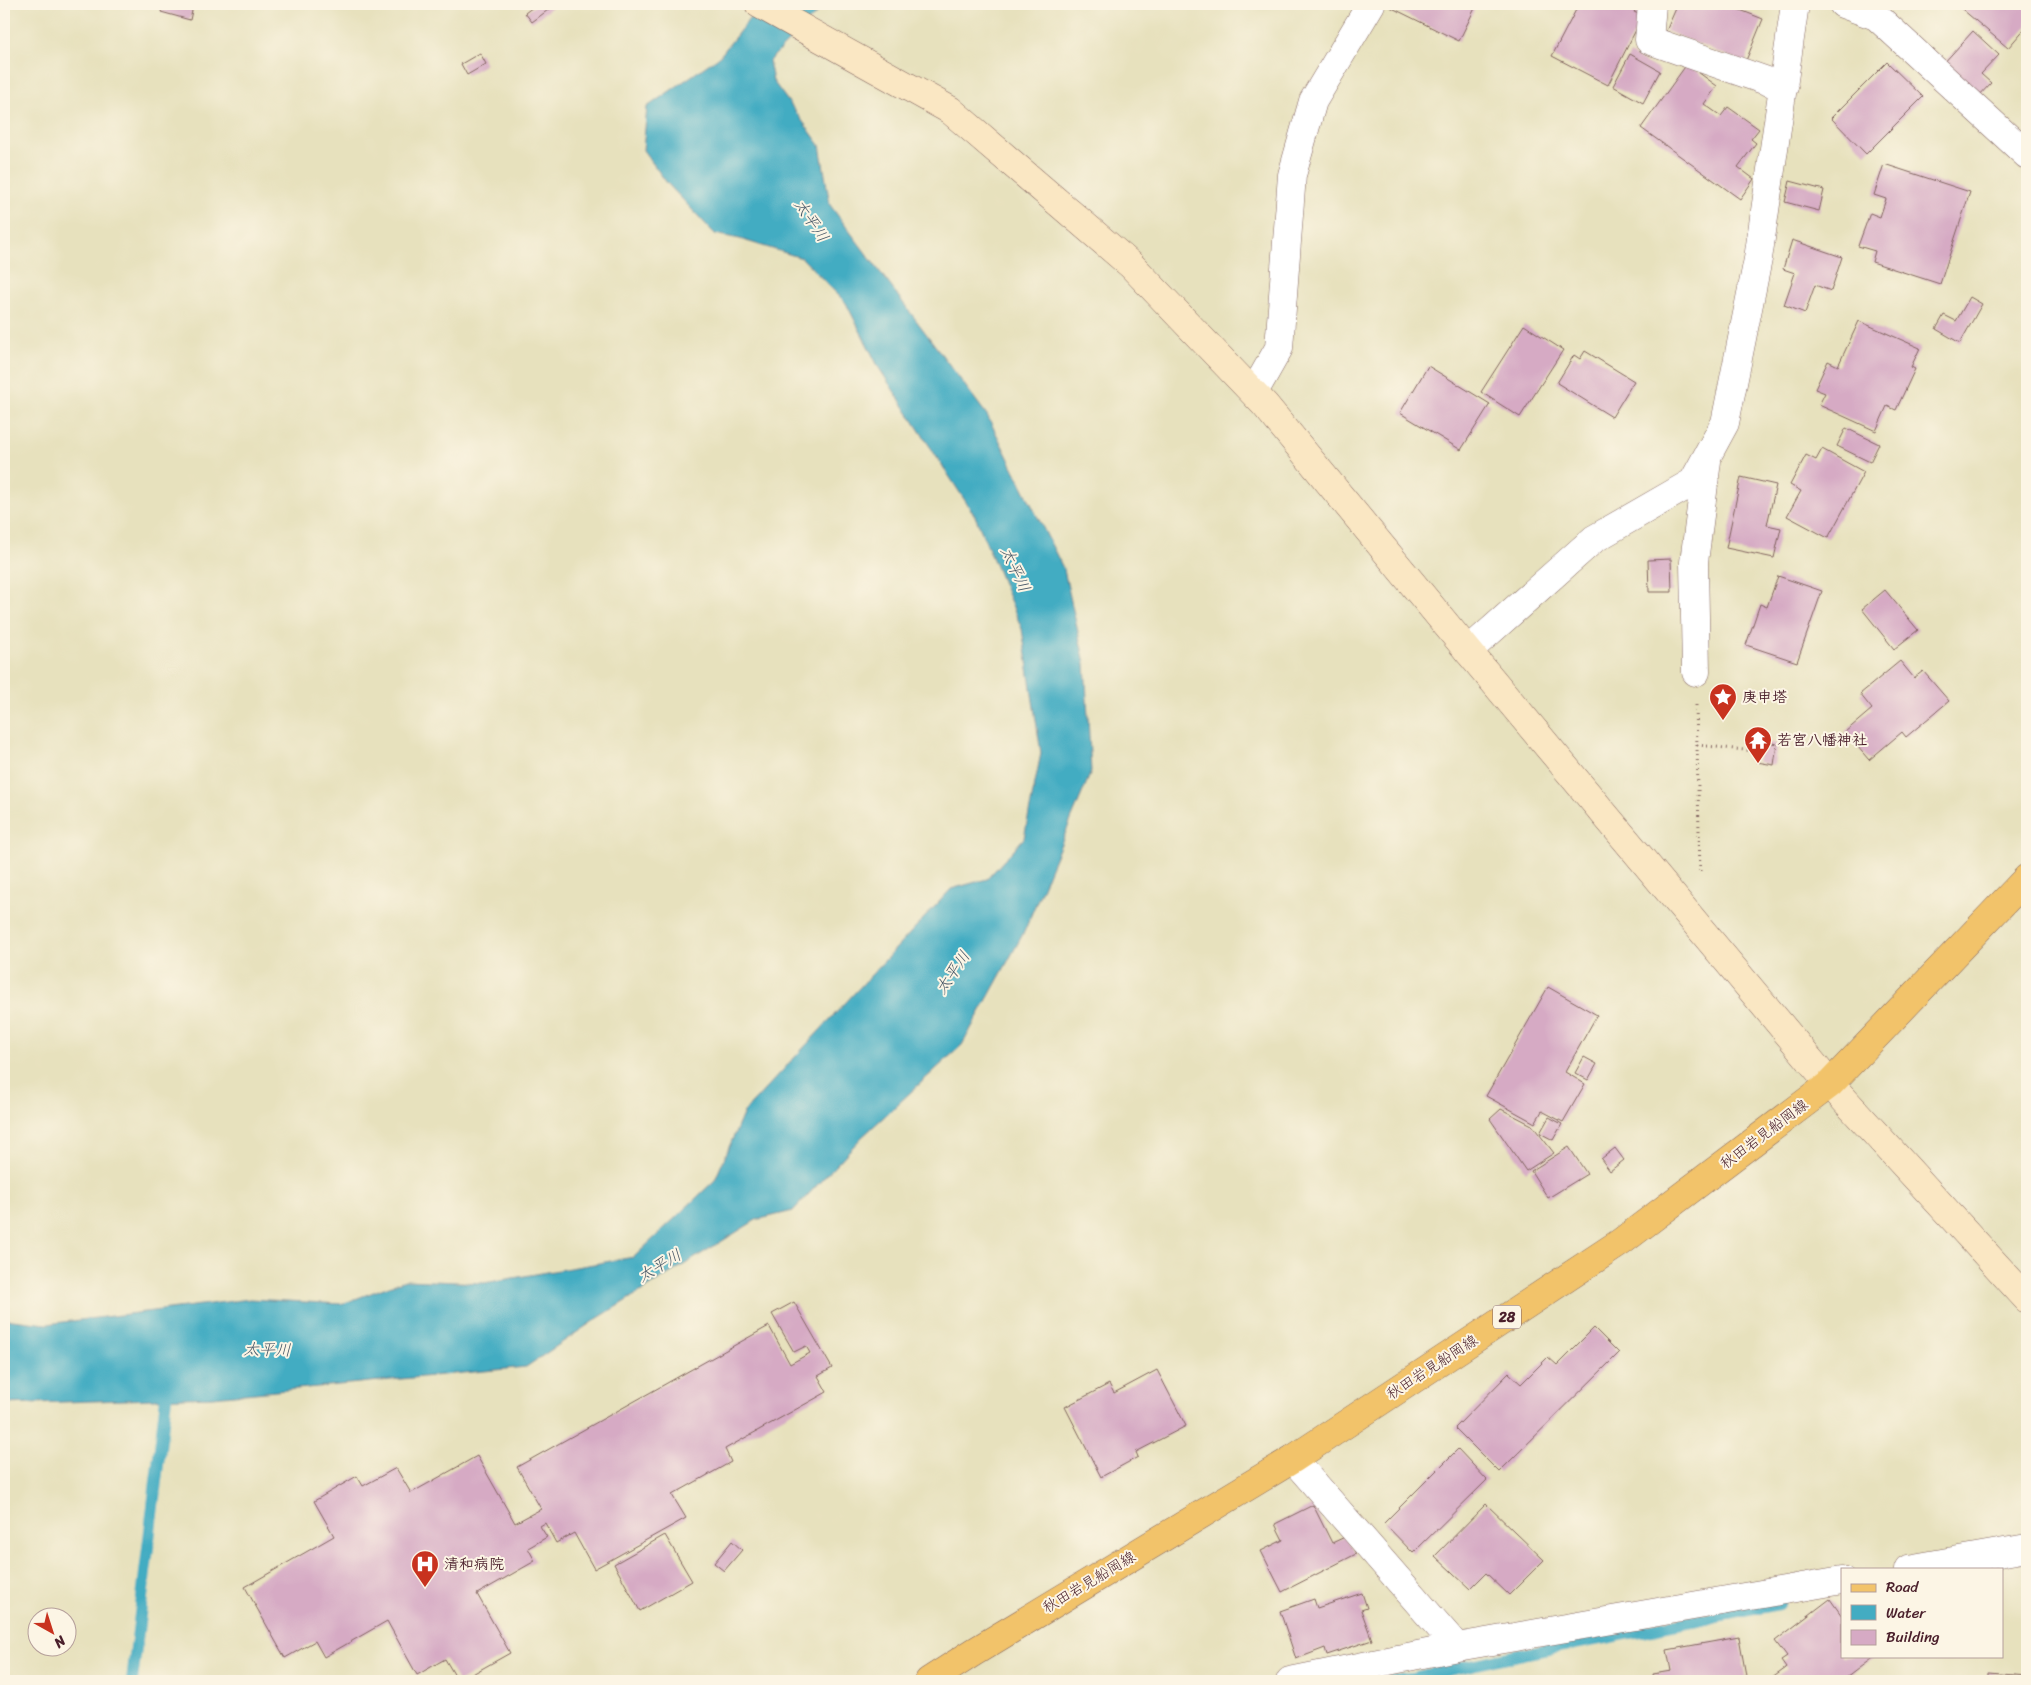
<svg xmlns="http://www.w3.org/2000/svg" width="2031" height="1685" font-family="Sriracha,'Klee One',sans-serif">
	<rect width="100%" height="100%" fill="#fcf5e5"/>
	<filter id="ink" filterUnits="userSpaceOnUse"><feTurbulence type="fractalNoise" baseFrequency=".02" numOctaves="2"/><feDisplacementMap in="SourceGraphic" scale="10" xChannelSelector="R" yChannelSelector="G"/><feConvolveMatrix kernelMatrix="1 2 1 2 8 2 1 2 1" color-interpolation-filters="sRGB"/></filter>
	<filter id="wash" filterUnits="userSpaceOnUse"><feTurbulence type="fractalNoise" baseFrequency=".0096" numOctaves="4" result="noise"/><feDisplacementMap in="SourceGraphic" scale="20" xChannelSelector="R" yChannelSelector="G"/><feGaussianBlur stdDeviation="1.12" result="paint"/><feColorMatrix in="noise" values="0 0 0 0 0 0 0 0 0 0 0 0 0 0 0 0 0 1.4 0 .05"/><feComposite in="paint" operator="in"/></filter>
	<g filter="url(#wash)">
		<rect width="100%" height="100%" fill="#e7e1bd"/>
		<path fill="#43acc2" stroke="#466676" d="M 761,4 L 826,4 L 769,61 L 773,81 L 820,145 L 830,205 L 987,415 L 1064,570 L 1085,663 L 1091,772 L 1024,932 L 962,1045 L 862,1137 L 793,1211 L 756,1220 L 595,1320 L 526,1367 L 213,1397 L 4,1404 L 4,1319 L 47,1324 L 250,1299 L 342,1304 L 405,1280 L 484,1283 L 634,1257 L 715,1180 L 744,1112 L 951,889 L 987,879 L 1024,838 L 1041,753 L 1022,629 L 975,516 L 879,368 L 846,303 L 802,258 L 740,239 L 715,234 L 667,183 L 643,150 L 647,107 L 720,56 Z"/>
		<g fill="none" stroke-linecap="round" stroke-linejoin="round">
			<path stroke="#43acc2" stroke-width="12" d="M 132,1681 L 168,1381
				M 1387,1681 L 1412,1678 L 1508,1657 L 1779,1604"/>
		</g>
		<g id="blocks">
			<path fill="#d6aac4" d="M 163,4 L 185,4 L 193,6 L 190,20 L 161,12 Z
				M 537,4 L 556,4 L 532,22 L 525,13 Z
				M 1384,4 L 1477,4 L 1459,41 Z
				M 1579,4 L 1639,4 L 1634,12 L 1643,16 L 1608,85 L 1552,56 Z
				M 1678,4 L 1725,4 L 1763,19 L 1745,63 L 1666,31 Z
				M 1956,4 L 2027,4 L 2027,26 L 2008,48 Z
				M 1973,31 L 1999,55 L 1981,74 L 1991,83 L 1976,99 L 1941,66 Z
				M 480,53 L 486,64 L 467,75 L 461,64 Z
				M 1630,54 L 1660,71 L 1643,103 L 1613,86 Z
				M 1887,62 L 1923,97 L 1866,154 L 1831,118 Z
				M 1687,64 L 1717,86 L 1704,104 L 1721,116 L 1728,107 L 1759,129 L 1751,139 L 1756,143 L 1738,167 L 1754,179 L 1740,199 L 1641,128 Z
				M 1884,164 L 1970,192 L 1940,284 L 1872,262 L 1875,251 L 1858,246 L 1870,213 L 1880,217 L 1886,199 L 1874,195 Z
				M 1790,181 L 1824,190 L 1819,211 L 1785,202 Z
				M 1792,240 L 1842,257 L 1831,291 L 1815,285 L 1805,313 L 1784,305 L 1795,273 L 1783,269 Z
				M 1970,297 L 1982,304 L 1960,343 L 1936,329 L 1944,315 L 1956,321 Z
				M 1859,321 L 1920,348 L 1911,367 L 1915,369 L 1896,410 L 1887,406 L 1876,431 L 1819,405 L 1825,393 L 1815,389 L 1828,361 L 1838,366 Z
				M 1524,325 L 1563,350 L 1520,417 L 1481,392 Z
				M 1585,351 L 1634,381 L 1612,417 L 1557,383 L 1574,355 L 1580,359 Z
				M 1428,366 L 1490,404 L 1461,450 L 1400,413 Z
				M 1846,428 L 1879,444 L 1870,462 L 1837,446 Z
				M 1822,449 L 1864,472 L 1828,538 L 1787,516 L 1801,491 L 1790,485 L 1806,455 L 1816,460 Z
				M 1741,477 L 1776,485 L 1767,525 L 1781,528 L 1774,558 L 1726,548 Z
				M 1671,559 L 1672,592 L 1649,592 L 1648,560 Z
				M 1778,576 L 1822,591 L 1797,662 L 1746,645 L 1760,604 L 1767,607 Z
				M 1885,590 L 1918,630 L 1894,649 L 1862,609 Z
				M 1900,661 L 1914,678 L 1923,671 L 1949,701 L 1906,737 L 1902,732 L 1869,760 L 1845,732 L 1872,709 L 1860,694 Z
				M 1761,741 L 1777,744 L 1774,765 L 1757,762 Z
				M 1548,987 L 1597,1015 L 1565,1072 L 1585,1084 L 1563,1122 L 1542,1111 L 1535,1123 L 1486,1096 Z
				M 1584,1057 L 1597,1064 L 1588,1080 L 1575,1073 Z
				M 1501,1109 L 1532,1125 L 1554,1153 L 1526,1171 L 1490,1119 Z
				M 1549,1117 L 1562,1124 L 1553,1140 L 1540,1133 Z
				M 1569,1147 L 1587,1174 L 1548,1198 L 1531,1171 Z
				M 1615,1148 L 1624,1160 L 1610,1171 L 1601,1159 Z
				M 794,1302 L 832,1368 L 818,1376 L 827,1392 L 725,1449 L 731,1462 L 672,1495 L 686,1518 L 594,1569 L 574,1533 L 556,1543 L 545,1523 L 540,1526 L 547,1537 L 528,1548 L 535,1561 L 477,1594 L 510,1653 L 460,1681 L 458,1681 L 445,1659 L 417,1675 L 387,1621 L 324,1657 L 315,1641 L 285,1658 L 245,1587 L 334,1536 L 314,1501 L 357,1476 L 363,1486 L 396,1468 L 411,1493 L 477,1456 L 515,1523 L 541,1509 L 517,1467 L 769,1326 L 790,1364 L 810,1353 L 806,1346 L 794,1352 L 772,1314 Z
				M 1594,1328 L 1619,1353 L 1499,1472 L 1455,1428 L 1509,1373 L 1521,1384 L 1548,1357 L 1557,1365 Z
				M 1157,1370 L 1186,1426 L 1136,1452 L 1138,1457 L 1101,1477 L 1065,1407 L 1109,1384 L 1114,1393 Z
				M 1458,1449 L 1487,1480 L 1413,1553 L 1384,1523 Z
				M 1486,1504 L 1544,1560 L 1509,1595 L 1486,1573 L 1470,1589 L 1435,1556 Z
				M 1313,1505 L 1332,1543 L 1347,1536 L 1356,1554 L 1282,1592 L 1261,1551 L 1283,1540 L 1275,1524 Z
				M 665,1535 L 692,1581 L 640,1611 L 614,1564 Z
				M 732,1541 L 742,1550 L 724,1571 L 714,1563 Z
				M 1362,1593 L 1367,1608 L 1361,1610 L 1372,1640 L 1327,1655 L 1325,1648 L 1296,1659 L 1280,1611 L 1314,1599 L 1317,1608 Z
				M 1830,1599 L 1842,1616 L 1842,1656 L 1875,1656 L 1842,1681 L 1768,1681 L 1786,1668 L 1781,1661 L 1787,1657 L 1775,1641 Z
				M 1739,1637 L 1747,1681 L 1654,1681 L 1653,1674 L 1671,1671 L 1667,1650 Z
				M 1989,1673 L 2027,1676 L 2027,1681 L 1989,1681 Z"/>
		</g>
	</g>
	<g filter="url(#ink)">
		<use href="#blocks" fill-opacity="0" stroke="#81635e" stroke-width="1"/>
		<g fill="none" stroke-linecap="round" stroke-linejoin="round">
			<g stroke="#81635e" stroke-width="29">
				<path id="street" d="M 1652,4 L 1649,40 L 1784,87
					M 1843,4 L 1876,16 L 2027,155
					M 1254,392 L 1279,348 L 1292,175 L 1313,101 L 1371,4
					M 1468,651 L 1594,539 L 1693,482 L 1725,423 L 1758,259 L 1795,4
					M 1696,672 L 1694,562 L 1707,461
					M 1293,1459 L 1457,1647 L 1842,1580
					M 1908,1569 L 2027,1548
					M 1290,1681 L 1457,1647"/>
			</g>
			<g stroke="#81635e" stroke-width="29">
				<path id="secondary" d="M 759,4 L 950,110 L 1131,265 L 1265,405 L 1468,651 L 1830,1084 L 2027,1299"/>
			</g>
			<g stroke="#81635e" stroke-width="29">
				<path id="primary" d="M 929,1681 L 974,1652 L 1293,1459 L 1621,1242 L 1830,1084 L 2027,878"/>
			</g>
			<path stroke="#81635e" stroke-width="3" stroke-dasharray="1 4" stroke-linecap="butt" d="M 1696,705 L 1700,872
				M 1697,745 L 1754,751"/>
			<use href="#street" stroke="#fff" stroke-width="28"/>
			<use href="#secondary" stroke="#fae7c3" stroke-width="28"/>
			<use href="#primary" stroke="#f2c36a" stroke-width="28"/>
		</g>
	</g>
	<defs>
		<g id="sight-pin" transform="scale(1.4375)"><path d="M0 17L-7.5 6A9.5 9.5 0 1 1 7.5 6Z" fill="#c8321e" stroke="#fcf5e5"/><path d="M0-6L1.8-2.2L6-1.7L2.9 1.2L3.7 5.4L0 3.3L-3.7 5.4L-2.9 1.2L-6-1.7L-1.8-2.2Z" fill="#fff"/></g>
		<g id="temple-pin" transform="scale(1.4375)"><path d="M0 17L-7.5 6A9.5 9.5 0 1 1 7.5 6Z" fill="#c8321e" stroke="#fcf5e5"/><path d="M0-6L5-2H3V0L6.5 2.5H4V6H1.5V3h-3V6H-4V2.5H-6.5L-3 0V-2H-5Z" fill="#fff"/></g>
		<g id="hospital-pin" transform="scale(1.4375)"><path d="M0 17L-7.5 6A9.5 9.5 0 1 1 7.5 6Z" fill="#c8321e" stroke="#fcf5e5"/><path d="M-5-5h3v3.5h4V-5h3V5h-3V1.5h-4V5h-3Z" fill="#fff"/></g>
	</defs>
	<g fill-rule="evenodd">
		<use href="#sight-pin" x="1723" y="697"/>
		<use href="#temple-pin" x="1758" y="740"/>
		<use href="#hospital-pin" x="425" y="1564"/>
	</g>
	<g text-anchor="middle" stroke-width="4" stroke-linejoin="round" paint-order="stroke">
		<rect fill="#fcf5e5" stroke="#7f5f63" stroke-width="1" x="1493" y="1305.5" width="28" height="23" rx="4"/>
		<g font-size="14" font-weight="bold" fill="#4a1f2b">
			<text x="1507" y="1322">28</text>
		</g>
		<g font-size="15" font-weight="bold" fill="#4a1f2b" stroke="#fcf5e5" text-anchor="start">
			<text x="1742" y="702">庚申塔</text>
			<text x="1777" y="745">若宮八幡神社</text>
			<text x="444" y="1569">清和病院</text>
		</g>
		<g font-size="15" fill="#4a1f2b" stroke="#fcf5e5">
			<text transform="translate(1764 1134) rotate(-37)" y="5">秋田岩見船岡線</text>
			<text transform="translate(1432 1367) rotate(-33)" y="5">秋田岩見船岡線</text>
			<text transform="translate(1089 1582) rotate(-31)" y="5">秋田岩見船岡線</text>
		</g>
		<g font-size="16" font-style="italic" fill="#475767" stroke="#fcf5e5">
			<text transform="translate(812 220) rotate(56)" y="6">太平川</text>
			<text transform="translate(1016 569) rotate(65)" y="6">太平川</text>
			<text transform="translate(952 972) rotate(-56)" y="6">太平川</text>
			<text transform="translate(659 1265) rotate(-31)" y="6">太平川</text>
			<text transform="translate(267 1349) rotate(1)" y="6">太平川</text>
		</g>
	</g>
	<rect width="2031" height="1685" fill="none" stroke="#fcf5e5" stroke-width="20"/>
	<rect x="1841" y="1568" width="162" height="90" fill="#fcf5e5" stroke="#b59f9b"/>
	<rect x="1851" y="1584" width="25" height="8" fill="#f2c36a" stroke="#b59f9b"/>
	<text x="1886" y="1592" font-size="15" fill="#4a1f2b">Road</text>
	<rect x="1851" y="1605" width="25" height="15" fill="#43acc2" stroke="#b59f9b"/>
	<text x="1886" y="1618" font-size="15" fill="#4a1f2b">Water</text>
	<rect x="1851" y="1630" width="25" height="15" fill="#d6aac4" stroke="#b59f9b"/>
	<text x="1886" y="1642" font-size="15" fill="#4a1f2b">Building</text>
	<g transform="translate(52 1632) rotate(141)"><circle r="24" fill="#fcf5e5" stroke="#b59f9b"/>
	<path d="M0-4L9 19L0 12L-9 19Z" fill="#c8321e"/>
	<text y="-8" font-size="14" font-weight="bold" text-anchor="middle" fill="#4a1f2b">N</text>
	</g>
</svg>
